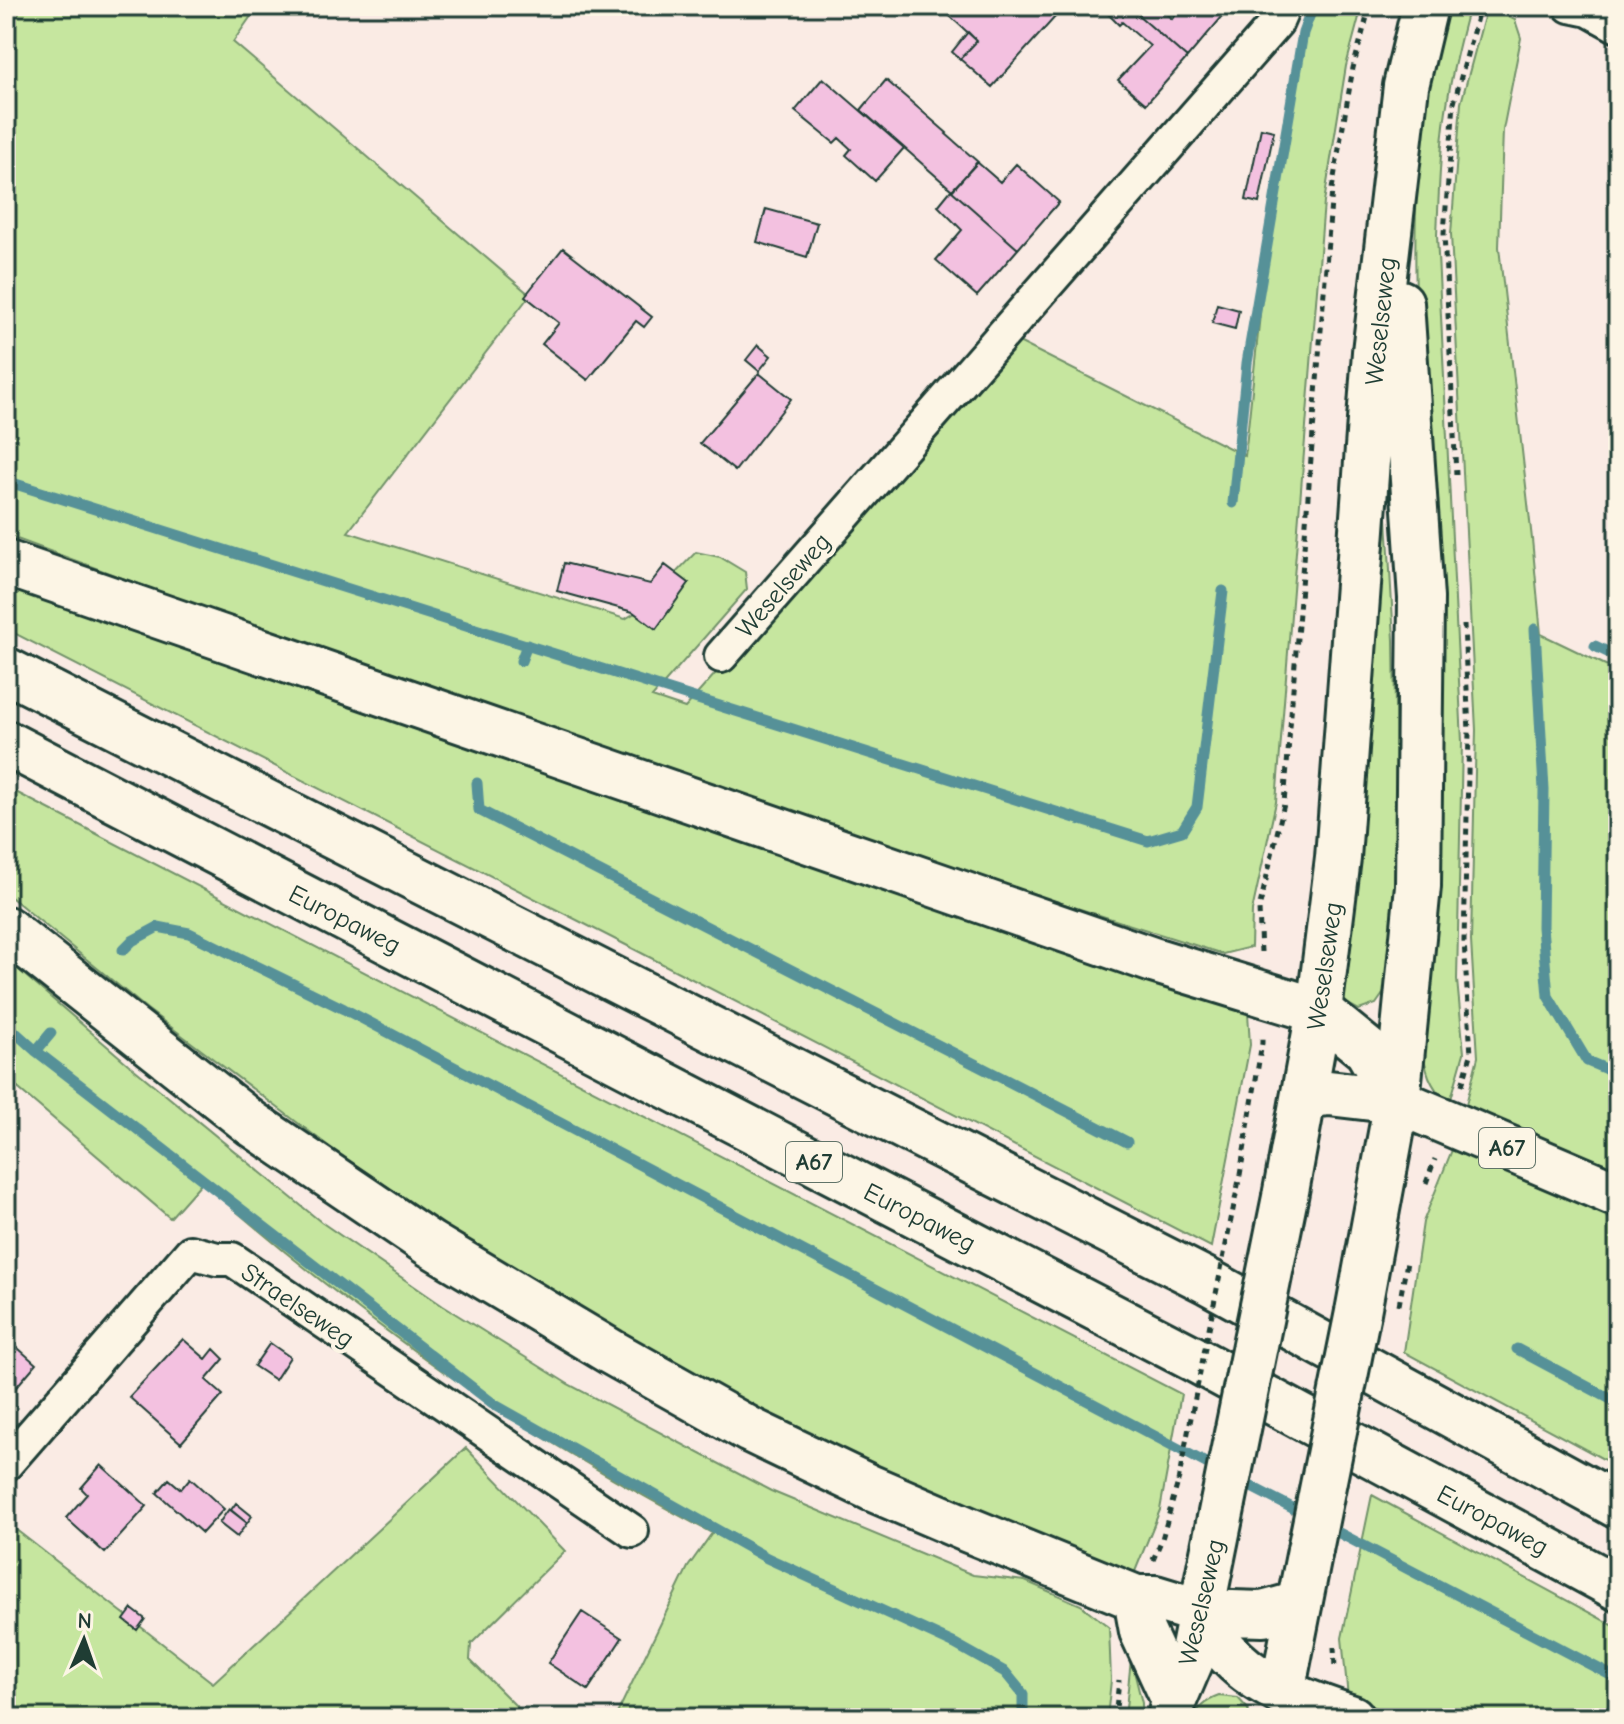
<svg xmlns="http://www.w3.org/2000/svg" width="1624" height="1724" font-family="'Comic Neue',sans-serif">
	<rect width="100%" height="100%" fill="#faebe4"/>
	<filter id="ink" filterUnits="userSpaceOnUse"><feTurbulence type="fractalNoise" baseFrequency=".0125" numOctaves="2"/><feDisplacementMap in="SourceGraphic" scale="16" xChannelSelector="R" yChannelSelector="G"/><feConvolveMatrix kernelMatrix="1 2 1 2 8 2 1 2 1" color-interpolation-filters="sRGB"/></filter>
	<g filter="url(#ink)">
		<path fill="#c6e69f" stroke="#72926a" stroke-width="2" d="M 6,6 L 258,6 L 233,42 L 530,295 L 348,532 L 625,619 L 640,610 L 696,552 L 720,557 L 745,572 L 747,589 L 652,697 L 685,708 L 805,572 L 1015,340 L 1245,456 L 1264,277 L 1288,99 L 1314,6 L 1362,6 L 1346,66 L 1324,202 L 1276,802 L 1252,911 L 1251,947 L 1223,954 L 1029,893 L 201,607 L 6,535 Z
			M 1469,6 C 1461,36 1453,67 1448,98 C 1440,143 1439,190 1437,235 L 1462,742 L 1457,980 L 1464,1053 L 1449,1106 C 1429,1084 1425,1072 1422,1042 L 1419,379 C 1414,275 1411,171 1431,68 C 1433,57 1434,35 1439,26 C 1446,14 1458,9 1469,6 Z
			M 1487,6 L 1515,20 L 1521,38 L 1503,130 L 1499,247 L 1532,539 L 1541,634 L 1618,671 L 1618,1173 L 1463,1116 L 1478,1057 L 1471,941 L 1476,730 L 1451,234 L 1461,103 Z
			M 1386,501 L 1394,640 L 1397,851 L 1385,991 L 1376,1004 L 1359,1010 L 1344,1002 L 1337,987 Z
			M 6,580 L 1248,1013 L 1250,1045 L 1211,1247 L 624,944 L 6,629 Z
			M 6,787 L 1181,1394 L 1160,1510 L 1134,1574 L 834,1450 L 650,1354 L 479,1249 L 335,1151 L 147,1009 L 6,893 Z
			M 6,959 L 128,1064 L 321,1222 L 443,1306 L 568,1384 L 771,1491 L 973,1575 L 1025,1581 L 1081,1605 L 1109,1627 L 1111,1680 L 1107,1718 L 615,1718 L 688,1567 L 712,1533 C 637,1493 562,1451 491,1404 C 390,1337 293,1261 202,1182 L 170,1218 L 6,1078 Z
			M 1454,1145 L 1618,1213 L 1618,1467 L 1404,1352 L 1423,1222 Z
			M 466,1448 L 565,1551 L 471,1644 L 470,1660 L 528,1718 L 6,1718 L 6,1522 L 213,1683 Z
			M 1372,1495 L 1618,1628 L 1618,1718 L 1403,1718 L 1348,1697 L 1342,1638 Z
			M 1131,1659 L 1142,1703 L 1142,1718 L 1125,1718 Z
			M 1219,1696 L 1238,1698 L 1248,1709 L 1250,1718 L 1195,1718 C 1197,1706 1208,1700 1219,1696 Z"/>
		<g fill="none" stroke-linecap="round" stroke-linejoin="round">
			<path stroke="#579198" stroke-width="11" d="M 6,481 L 1148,841 L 1182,831 L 1197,807 L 1223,591
				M 1233,503 L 1247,363 L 1303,33 L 1313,6
				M 1535,629 L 1544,790 L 1542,927 L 1548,996 L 1587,1061 L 1618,1074
				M 1595,646 L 1618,657
				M 521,661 L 527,645
				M 477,783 L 479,810 L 1127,1142
				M 123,950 L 132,941 L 158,927 L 189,933 L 344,1009 L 1221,1471
				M 6,1024 L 36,1051 L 495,1405 L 767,1558 L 955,1644 L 1005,1672 L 1023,1694 L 1023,1718
				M 36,1051 L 51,1033
				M 1517,1349 L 1618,1403
				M 1236,1479 L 1306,1515
				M 1324,1525 L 1618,1679"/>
		</g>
		<path fill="#f3c1e0" stroke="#1f3d34" stroke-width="2" d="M 939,6 L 1065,6 L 992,87 L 960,59 L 977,41 Z
			M 1109,6 L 1128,6 L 1187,58 L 1146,104 L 1118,80 L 1150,46 L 1122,22 L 1119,25 L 1105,11 Z
			M 1128,6 L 1158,6 L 1172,19 L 1182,6 L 1223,6 L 1228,10 L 1187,58 Z
			M 968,32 L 977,41 L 960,59 L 952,52 Z
			M 823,78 L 904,148 L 875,181 L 846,155 L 851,149 L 839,138 L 834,143 L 795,111 Z
			M 886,80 L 947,133 L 946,134 L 978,162 L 952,190 L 861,110 Z
			M 1261,128 L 1274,131 L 1259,203 L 1246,200 Z
			M 977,162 L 1000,182 L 1016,164 L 1059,202 L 1018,249 L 952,191 Z
			M 951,190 L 1018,249 L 977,296 L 936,260 L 962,230 L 938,206 Z
			M 766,209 L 817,223 L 807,257 L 757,242 Z
			M 563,248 L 652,317 L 644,327 L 636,321 L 588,380 L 542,344 L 559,323 L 525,296 Z
			M 1217,304 L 1239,310 L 1235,329 L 1212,323 Z
			M 758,345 L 771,356 L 759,371 L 746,360 Z
			M 759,373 L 791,399 L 735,471 L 700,443 Z
			M 564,563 L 650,584 L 665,565 L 689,583 L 656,629 L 633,612 L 557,591 Z
			M 183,1339 L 206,1359 L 214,1349 L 224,1359 L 206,1380 L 223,1395 L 181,1443 L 129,1397 Z
			M 10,1341 L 36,1364 L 6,1399 L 6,1346 Z
			M 270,1343 L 290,1357 L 275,1380 L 254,1366 Z
			M 101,1465 L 147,1506 L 105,1553 L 66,1518 L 87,1494 L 81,1488 Z
			M 190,1478 L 224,1509 L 202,1533 L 157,1493 L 169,1479 L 181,1489 Z
			M 236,1503 L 252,1516 L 247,1523 L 231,1510 Z
			M 229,1509 L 247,1523 L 237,1537 L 219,1523 Z
			M 132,1609 L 145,1619 L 137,1630 L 124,1620 Z
			M 582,1612 L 622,1638 L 588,1690 L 548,1663 Z"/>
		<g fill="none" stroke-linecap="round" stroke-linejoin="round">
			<g stroke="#1f3d34" stroke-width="38">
				<path id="minor" d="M 1570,6 L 1589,10 L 1618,26
					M 721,656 L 1277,22 L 1284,6
					M 6,1464 L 191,1252 L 217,1259 L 232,1259 L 632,1531"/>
			</g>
			<g stroke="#1f3d34" stroke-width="50">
				<path id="secondary" d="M 1170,1718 L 1174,1700 L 1192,1658 L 1201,1612"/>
			</g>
			<g stroke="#1f3d34" stroke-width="50">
				<path id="primary" d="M 1285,1197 L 1319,1011 L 1338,858 L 1375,352 L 1406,86 L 1425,6
					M 1358,1312 L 1397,1101 L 1418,886 L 1421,598 L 1401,303
					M 1201,1612 L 1223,1503
					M 1282,1692 L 1310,1550"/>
			</g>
			<g stroke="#1f3d34" stroke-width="50">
				<path id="motorway" d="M 6,563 L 1153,960 L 1319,1011 L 1367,1050 L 1397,1101
					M 6,670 L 1209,1282 L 1618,1506
					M 6,743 L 1194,1359 L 1618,1588
					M 6,929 L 251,1123 L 430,1244 L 611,1352 L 750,1430 L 871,1488 L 969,1530 L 1136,1598 L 1155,1598 L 1201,1612 L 1263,1614 L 1299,1604
					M 1304,1096 L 1329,1093 L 1397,1101 L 1618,1195
					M 1136,1598 L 1142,1631 L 1174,1700
					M 1201,1612 C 1209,1625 1216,1639 1225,1650 C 1258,1688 1305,1702 1352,1718"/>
			</g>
			<path stroke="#1f3d34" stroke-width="5" stroke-dasharray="6 6" stroke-linecap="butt" d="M 1456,475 L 1444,233 L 1454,103 L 1480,6
				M 1261,952 L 1259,909 L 1284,804 L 1332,189 L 1353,68 L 1370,6
				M 1462,1085 L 1471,1055 L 1464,941 L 1469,732 L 1464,625
				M 1240,1175 L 1262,1043 L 1262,1034
				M 1426,1183 L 1435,1159
				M 1153,1560 L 1162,1539 L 1178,1482
				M 1334,1647 L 1335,1669
				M 1115,1718 L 1119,1680"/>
			<use href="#minor" stroke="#fcf5e5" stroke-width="32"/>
			<use href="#secondary" stroke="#fcf5e5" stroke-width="44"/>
			<use href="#primary" stroke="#fcf5e5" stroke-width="44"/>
			<use href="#motorway" stroke="#fcf5e5" stroke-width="44"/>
			<g stroke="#1f3d34" stroke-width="50" stroke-linecap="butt">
				<path id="primary-bridge" d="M 1223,1503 L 1285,1197
					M 1310,1550 L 1358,1312"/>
			</g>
			<path stroke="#1f3d34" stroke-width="5" stroke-dasharray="6 6" stroke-linecap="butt" d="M 1399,1305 L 1407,1262
				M 1178,1482 L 1240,1175"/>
			<use href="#primary-bridge" stroke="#fcf5e5" stroke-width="44"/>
		</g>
	</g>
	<g text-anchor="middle" stroke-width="8" stroke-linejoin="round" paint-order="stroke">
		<g fill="#fcf5e5" stroke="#617469" stroke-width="2">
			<rect x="1479" y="1128" width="56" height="40" rx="6"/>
			<rect x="786" y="1142" width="56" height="40" rx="6"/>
		</g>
		<g font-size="24" font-weight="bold" fill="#1f3d34">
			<text x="1507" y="1156">A67</text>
			<text x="814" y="1170">A67</text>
		</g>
		<g font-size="26" fill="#1f3d34" stroke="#fcf5e5">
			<text transform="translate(1380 321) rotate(-84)" y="9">Weselseweg</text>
			<text transform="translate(783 585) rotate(-49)" y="9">Weselseweg</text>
			<text transform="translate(345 919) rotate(27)" y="9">Europaweg</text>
			<text transform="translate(1324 966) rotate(-82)" y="9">Weselseweg</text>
			<text transform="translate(920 1217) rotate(27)" y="9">Europaweg</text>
			<text transform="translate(298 1305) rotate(34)" y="9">Straelseweg</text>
			<text transform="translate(1493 1520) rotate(28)" y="9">Europaweg</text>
			<text transform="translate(1201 1602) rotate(-77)" y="9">Weselseweg</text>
		</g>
	</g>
	<rect width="1624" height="1724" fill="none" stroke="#fcf5e5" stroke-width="32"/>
	<rect x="16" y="16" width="1592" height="1692" fill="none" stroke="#1f3d34" stroke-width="3" filter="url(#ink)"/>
	<g transform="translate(84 1640) rotate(2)" stroke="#fcf5e5" stroke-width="6" paint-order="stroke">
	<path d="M0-6L14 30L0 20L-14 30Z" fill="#1f3d34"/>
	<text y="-12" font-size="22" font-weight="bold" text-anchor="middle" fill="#1f3d34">N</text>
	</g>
</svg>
